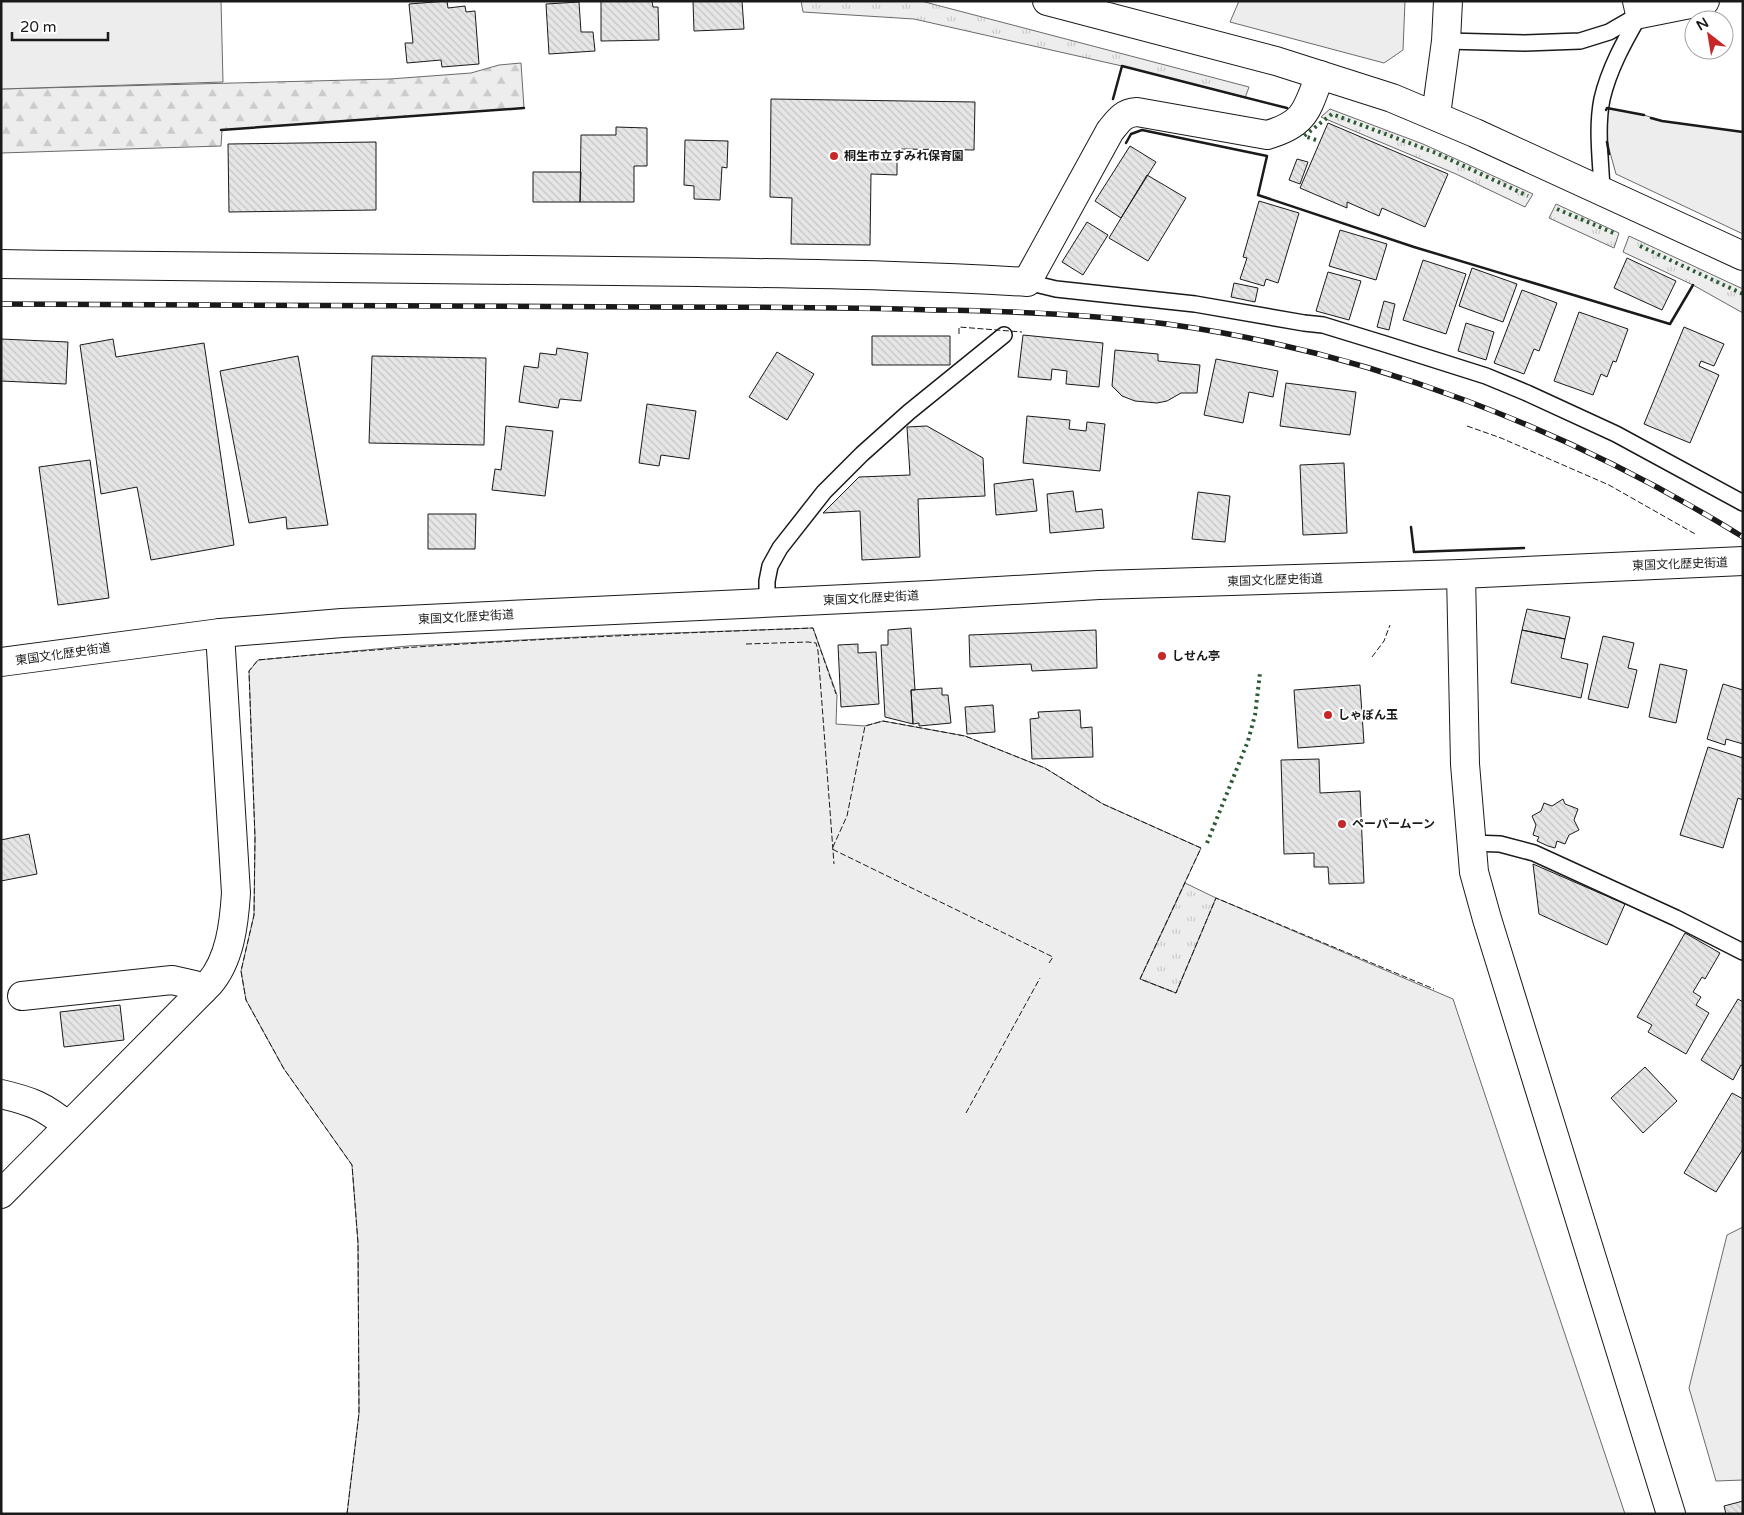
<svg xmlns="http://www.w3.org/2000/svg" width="1744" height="1515" font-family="'Varela Round','Noto Sans JP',sans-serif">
	<defs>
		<pattern id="grass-tufts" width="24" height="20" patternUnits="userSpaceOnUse" patternTransform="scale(1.25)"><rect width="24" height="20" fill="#ededed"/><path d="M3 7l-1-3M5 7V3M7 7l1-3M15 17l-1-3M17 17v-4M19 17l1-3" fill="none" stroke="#cbcbcb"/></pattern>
		<pattern id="forest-firs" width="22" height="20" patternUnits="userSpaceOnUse" patternTransform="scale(1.25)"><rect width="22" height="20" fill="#ededed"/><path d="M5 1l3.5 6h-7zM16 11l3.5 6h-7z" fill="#cbcbcb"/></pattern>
		<pattern id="building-back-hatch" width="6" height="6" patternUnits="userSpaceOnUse" patternTransform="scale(1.25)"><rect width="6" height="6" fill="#e6e6e6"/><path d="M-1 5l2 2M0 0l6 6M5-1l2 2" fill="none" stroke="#c5c5c5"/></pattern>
	</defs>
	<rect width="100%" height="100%" fill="#fff"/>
	<path fill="url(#grass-tufts)" stroke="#6a6a6a" d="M 801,1 L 921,1 L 1249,87 L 1245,98 L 1122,66 L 914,19 L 803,12 Z
		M 1330,109 L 1423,144 L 1533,194 L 1525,207 L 1456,174 L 1321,117 Z
		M 1556,204 L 1619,233 L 1614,248 L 1549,218 Z
		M 1629,236 L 1743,289 L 1743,313 L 1693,285 L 1623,252 Z
		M 1185,883 L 1216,898 L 1176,993 L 1140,979 Z"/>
	<path fill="url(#forest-firs)" stroke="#6a6a6a" d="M 521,63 L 524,108 L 222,130 L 221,146 L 1,153 L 1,89 L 390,79 L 471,73 L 499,65 Z"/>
	<path fill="#ededed" stroke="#6a6a6a" d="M 1,1 L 221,1 L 223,82 L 1,89 Z
		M 1239,1 L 1405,1 L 1403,50 L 1384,63 L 1230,22 Z
		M 1607,108 L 1644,115 L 1662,121 L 1743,132 L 1743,234 L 1616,174 L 1606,138 Z
		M 813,628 L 837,695 L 836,724 L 865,726 L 883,721 L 965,736 L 1045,768 L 1103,804 L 1201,848 L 1140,979 L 1176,993 L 1216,898 L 1453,999 L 1625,1514 L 347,1514 L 359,1413 L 358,1243 L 352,1165 L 284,1069 L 246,1000 L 241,971 L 254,915 L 255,838 L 249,671 L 258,660 L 408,646 L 617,635 Z
		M 1743,1227 L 1743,1480 L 1716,1481 L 1689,1388 L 1727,1235 Z"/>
	<path fill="url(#building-back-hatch)" stroke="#1a1a1a" d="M 447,1 L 448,8 L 465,6 L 466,12 L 475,11 L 479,64 L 442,67 L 441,60 L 407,63 L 405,43 L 413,43 L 409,4 Z
		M 601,1 L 652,1 L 653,7 L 658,7 L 659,40 L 601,41 Z
		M 693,1 L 742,1 L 744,29 L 694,31 Z
		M 579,2 L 581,32 L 593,32 L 595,51 L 549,54 L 546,4 Z
		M 771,99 L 975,102 L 974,150 L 897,149 L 897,175 L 871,174 L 870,245 L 791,244 L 792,198 L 770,197 Z
		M 1328,123 L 1448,174 L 1425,227 L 1382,208 L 1379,216 L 1347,202 L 1347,208 L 1300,188 Z
		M 616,127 L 647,128 L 647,166 L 634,166 L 634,202 L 580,202 L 581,135 L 616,135 Z
		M 685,140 L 728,141 L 727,168 L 722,167 L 720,200 L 694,199 L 694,186 L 684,185 Z
		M 376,142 L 376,210 L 229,212 L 228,144 Z
		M 1130,146 L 1156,162 L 1121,218 L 1095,201 Z
		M 1297,159 L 1308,162 L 1300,184 L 1289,180 Z
		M 533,172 L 581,172 L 580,202 L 533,202 Z
		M 1147,175 L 1186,198 L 1148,261 L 1109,238 Z
		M 1259,201 L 1299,213 L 1278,283 L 1266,279 L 1264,286 L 1240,279 L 1247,258 L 1243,257 Z
		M 1087,222 L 1108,235 L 1083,275 L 1062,262 Z
		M 1340,230 L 1387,244 L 1376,280 L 1329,266 Z
		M 1627,258 L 1676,281 L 1662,310 L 1614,288 Z
		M 1423,260 L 1466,274 L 1446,334 L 1403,320 Z
		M 1472,268 L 1517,284 L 1503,322 L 1459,306 Z
		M 1328,272 L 1361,281 L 1349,320 L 1316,311 Z
		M 1234,283 L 1258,288 L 1255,302 L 1231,297 Z
		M 1522,290 L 1557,303 L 1539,351 L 1534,349 L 1524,374 L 1494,363 Z
		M 1384,301 L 1395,304 L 1389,330 L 1377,327 Z
		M 1579,312 L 1628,329 L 1616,362 L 1613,361 L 1607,377 L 1601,374 L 1593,395 L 1554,381 Z
		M 1466,323 L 1494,332 L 1486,360 L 1458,351 Z
		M 1684,327 L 1724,344 L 1714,366 L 1701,361 L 1699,366 L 1719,375 L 1690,443 L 1644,424 Z
		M 1023,335 L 1103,343 L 1099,387 L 1066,384 L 1067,371 L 1052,369 L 1051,380 L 1018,377 Z
		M 872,336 L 950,336 L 950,365 L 872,365 Z
		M 1,339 L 68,342 L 66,384 L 1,381 Z
		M 113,339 L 116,357 L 204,343 L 234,545 L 151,560 L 137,487 L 101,494 L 80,345 Z
		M 557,348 L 588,353 L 581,401 L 560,399 L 558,408 L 519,402 L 524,366 L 538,368 L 540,353 L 556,355 Z
		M 1115,350 L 1158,354 L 1158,361 L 1200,365 L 1197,393 L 1181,393 L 1167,401 L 1157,403 L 1135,401 L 1122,396 L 1112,386 Z
		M 777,352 L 814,374 L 787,420 L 749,397 Z
		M 298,356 L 328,525 L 287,529 L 286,517 L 249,523 L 220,371 Z
		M 372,356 L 486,358 L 484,445 L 369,443 Z
		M 1216,359 L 1278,371 L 1273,397 L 1249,392 L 1243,423 L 1204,415 Z
		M 1286,383 L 1356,392 L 1350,435 L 1280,426 Z
		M 647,404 L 696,411 L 689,459 L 661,455 L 659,466 L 639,463 Z
		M 1027,416 L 1070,420 L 1069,429 L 1086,431 L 1087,422 L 1105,424 L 1100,471 L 1023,463 Z
		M 506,426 L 553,431 L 545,496 L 492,490 L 495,469 L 501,470 Z
		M 927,426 L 983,458 L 985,496 L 918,499 L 920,557 L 862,560 L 860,511 L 823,513 L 859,477 L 910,475 L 907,427 Z
		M 90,460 L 109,598 L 58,605 L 39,467 Z
		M 1344,463 L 1347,533 L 1303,535 L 1300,465 Z
		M 1033,479 L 1037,511 L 996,515 L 994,484 Z
		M 1073,491 L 1076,512 L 1102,509 L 1104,528 L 1050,533 L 1047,494 Z
		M 1198,492 L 1230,496 L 1225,542 L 1192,539 Z
		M 428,514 L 476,514 L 475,549 L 428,549 Z
		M 1527,609 L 1570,617 L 1565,639 L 1522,630 Z
		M 911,628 L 915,690 L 911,690 L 913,724 L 885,717 L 881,645 L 888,645 L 888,630 Z
		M 1096,630 L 1097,668 L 1032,671 L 1031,664 L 970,667 L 969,635 Z
		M 1522,630 L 1565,639 L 1561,658 L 1588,664 L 1581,698 L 1511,683 Z
		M 1603,636 L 1634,643 L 1628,668 L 1637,670 L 1628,708 L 1588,699 Z
		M 858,644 L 858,653 L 876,652 L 879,704 L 841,707 L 838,645 Z
		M 1660,664 L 1687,670 L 1676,723 L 1649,717 Z
		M 1723,684 L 1743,690 L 1743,744 L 1726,739 L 1725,745 L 1707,739 Z
		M 1360,685 L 1364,743 L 1298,748 L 1294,690 Z
		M 942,688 L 942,695 L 948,695 L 951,723 L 919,726 L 919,723 L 913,724 L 911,690 Z
		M 993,705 L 995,732 L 967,734 L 965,707 Z
		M 1080,710 L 1081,728 L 1092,727 L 1093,757 L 1032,759 L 1030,719 L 1039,718 L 1038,712 Z
		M 1708,747 L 1743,758 L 1743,800 L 1738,798 L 1723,848 L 1680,835 Z
		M 1319,759 L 1320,793 L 1360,791 L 1364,883 L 1329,884 L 1328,867 L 1314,867 L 1314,853 L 1284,854 L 1281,760 Z
		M 1563,799 L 1565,804 L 1578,809 L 1574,820 L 1579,830 L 1569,835 L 1565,844 L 1557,841 L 1555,848 L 1548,846 L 1537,841 L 1539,837 L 1533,835 L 1536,825 L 1532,816 L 1541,811 L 1544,803 L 1552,806 Z
		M 29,834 L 37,874 L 1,881 L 1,840 Z
		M 1533,864 L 1625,904 L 1607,945 L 1539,914 Z
		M 1685,933 L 1720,953 L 1705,979 L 1702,977 L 1693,992 L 1701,997 L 1696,1005 L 1709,1013 L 1686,1054 L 1648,1032 L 1652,1025 L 1637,1017 Z
		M 1738,999 L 1743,1002 L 1743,1066 L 1741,1065 L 1733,1080 L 1701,1060 Z
		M 120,1005 L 124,1040 L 64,1047 L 60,1012 Z
		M 1645,1067 L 1677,1101 L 1643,1133 L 1611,1098 Z
		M 1732,1093 L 1743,1099 L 1743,1149 L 1716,1192 L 1684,1173 Z
		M 1743,1501 L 1743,1514 L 1726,1514 L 1724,1506 Z"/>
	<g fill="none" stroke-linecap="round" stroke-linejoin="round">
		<g stroke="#1a1a1a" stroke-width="18">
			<path id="service" d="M 1446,41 L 1525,43 L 1580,41 L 1609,32 L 1640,14
				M 1602,191 C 1601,161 1596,129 1602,99 C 1609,69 1624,42 1639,16
				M 1027,282 L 1056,289 L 1195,304 L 1304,323 L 1323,325 L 1385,344 L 1486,376 L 1527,393 L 1616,434 L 1743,503
				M 767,602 L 767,581 L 770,566 L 780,548 L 824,492 L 862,454 L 909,412 L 1004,335
				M 1471,843 L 1500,844 L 1534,853 L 1676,918 L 1743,952"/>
		</g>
		<g stroke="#1a1a1a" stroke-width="30">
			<path id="minor" d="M 1637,1 L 1640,14 L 1705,1
				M 1,264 C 233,268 465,268 698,272 C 808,274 918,275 1027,282 L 1110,131 C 1119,120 1123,113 1137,112 L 1267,135 C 1306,124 1307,109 1320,75
				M 22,996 L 172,980 L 194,985 L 203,990
				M 1,1094 C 31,1101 44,1106 68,1126"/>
		</g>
		<g stroke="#1a1a1a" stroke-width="30">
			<path id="tertiary" d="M 1047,1 L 1276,61 L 1392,98 L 1475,133 L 1743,256
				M 1436,115 L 1446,41 L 1448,1
				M 1461,574 L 1465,764 L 1474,872 L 1487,919 L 1671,1514
				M 1,1194 L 209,984 C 230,960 234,924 236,893 L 220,633"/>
		</g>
		<g stroke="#1a1a1a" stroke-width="30">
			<path id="trunk" d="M 1,662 L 220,633 L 342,623 L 930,595 L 1099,585 L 1461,574 L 1743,561"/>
		</g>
		<use href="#service" stroke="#fff" stroke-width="15"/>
		<use href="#minor" stroke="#fff" stroke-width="28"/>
		<use href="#tertiary" stroke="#fff" stroke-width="28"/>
		<use href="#trunk" stroke="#fff" stroke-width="28"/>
		<g stroke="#1a1a1a" stroke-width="5.5">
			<path id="rail" d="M 1,304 C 216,305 432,306 647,307 C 743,307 838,307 934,310 C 1012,311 1089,314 1167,324 C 1370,352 1569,429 1743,537"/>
		</g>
		<use href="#rail" stroke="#fff" stroke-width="4" stroke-dasharray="11" stroke-linecap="butt"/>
		<path stroke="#2b5a34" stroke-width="4" stroke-dasharray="2.5 4" stroke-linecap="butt" d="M 1316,140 L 1304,136 L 1332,114 L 1436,153 L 1528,196
			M 1557,209 L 1616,234
			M 1640,246 L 1743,294
			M 1207,843 L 1248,741 L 1255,715 L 1260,673"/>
		<path stroke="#1a1a1a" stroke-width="1" stroke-dasharray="6 2.5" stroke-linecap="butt" d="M 959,334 L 959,327 L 1022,332
			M 1467,426 L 1501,438 L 1609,485 L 1697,535
			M 746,644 L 808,642 L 816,643 L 818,651 L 834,864
			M 1372,657 L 1384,641 L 1390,625
			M 1049,963 L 1053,957 L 832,849 L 847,816 L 865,726 L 883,721 L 965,736 L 1045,768 L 1103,804 L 1201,848 L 1140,979 L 1176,993 L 1216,898 L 1434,989
			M 966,1113 L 1040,978
			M 347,1514 L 359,1413 L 358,1243 L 352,1165 L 284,1069 L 246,1000 L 241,971 L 254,915 L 255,838 L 249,671 L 258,660 C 443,642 628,635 813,628 L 836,694"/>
		<path stroke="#1a1a1a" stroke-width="2.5" d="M 1113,99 L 1122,66 L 1287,108
			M 1606,110 L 1607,108 L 1644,115
			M 1651,118 L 1662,121 L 1743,132
			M 221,130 L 524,108
			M 1607,142 L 1609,154
			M 1126,143 L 1131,134 L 1142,130 L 1267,156 L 1258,195 L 1414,247 L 1670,324 L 1693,285
			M 1411,527 L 1414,552 L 1524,548"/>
	</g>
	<g fill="#c62828" stroke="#fff" stroke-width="2">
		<circle cx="834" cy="156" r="5"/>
		<circle cx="1162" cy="656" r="5"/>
		<circle cx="1328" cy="715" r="5"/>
		<circle cx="1342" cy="824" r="5"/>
	</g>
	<g text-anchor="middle" stroke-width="4" stroke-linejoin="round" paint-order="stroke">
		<g font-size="12" font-weight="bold" fill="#1a1a1a" stroke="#fff" text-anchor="start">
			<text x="844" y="160">桐生市立すみれ保育園</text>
			<text x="1172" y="660">しせん亭</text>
			<text x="1338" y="719">しゃぼん玉</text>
			<text x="1352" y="828">ペーパームーン</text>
		</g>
		<g font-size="12" fill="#1a1a1a" stroke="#fff">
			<text transform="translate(1680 564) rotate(-2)" y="4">東国文化歴史街道</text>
			<text transform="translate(1275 580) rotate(-2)" y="4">東国文化歴史街道</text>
			<text transform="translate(871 598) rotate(-3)" y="4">東国文化歴史街道</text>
			<text transform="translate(466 617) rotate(-3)" y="4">東国文化歴史街道</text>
			<text transform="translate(63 654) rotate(-8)" y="4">東国文化歴史街道</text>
		</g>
	</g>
	<rect width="1744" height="1515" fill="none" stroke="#1a1a1a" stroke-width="5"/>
	<g transform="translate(1709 35) rotate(329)"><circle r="24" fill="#ffffff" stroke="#a3a3a3"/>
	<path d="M0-4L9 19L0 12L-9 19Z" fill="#c62828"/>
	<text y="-8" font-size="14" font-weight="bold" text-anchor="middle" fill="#1a1a1a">N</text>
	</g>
	<path d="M12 32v8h96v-8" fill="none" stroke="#1a1a1a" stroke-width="2.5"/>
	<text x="20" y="32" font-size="15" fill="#1a1a1a" stroke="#ffffff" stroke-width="4" paint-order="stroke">20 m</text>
</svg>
